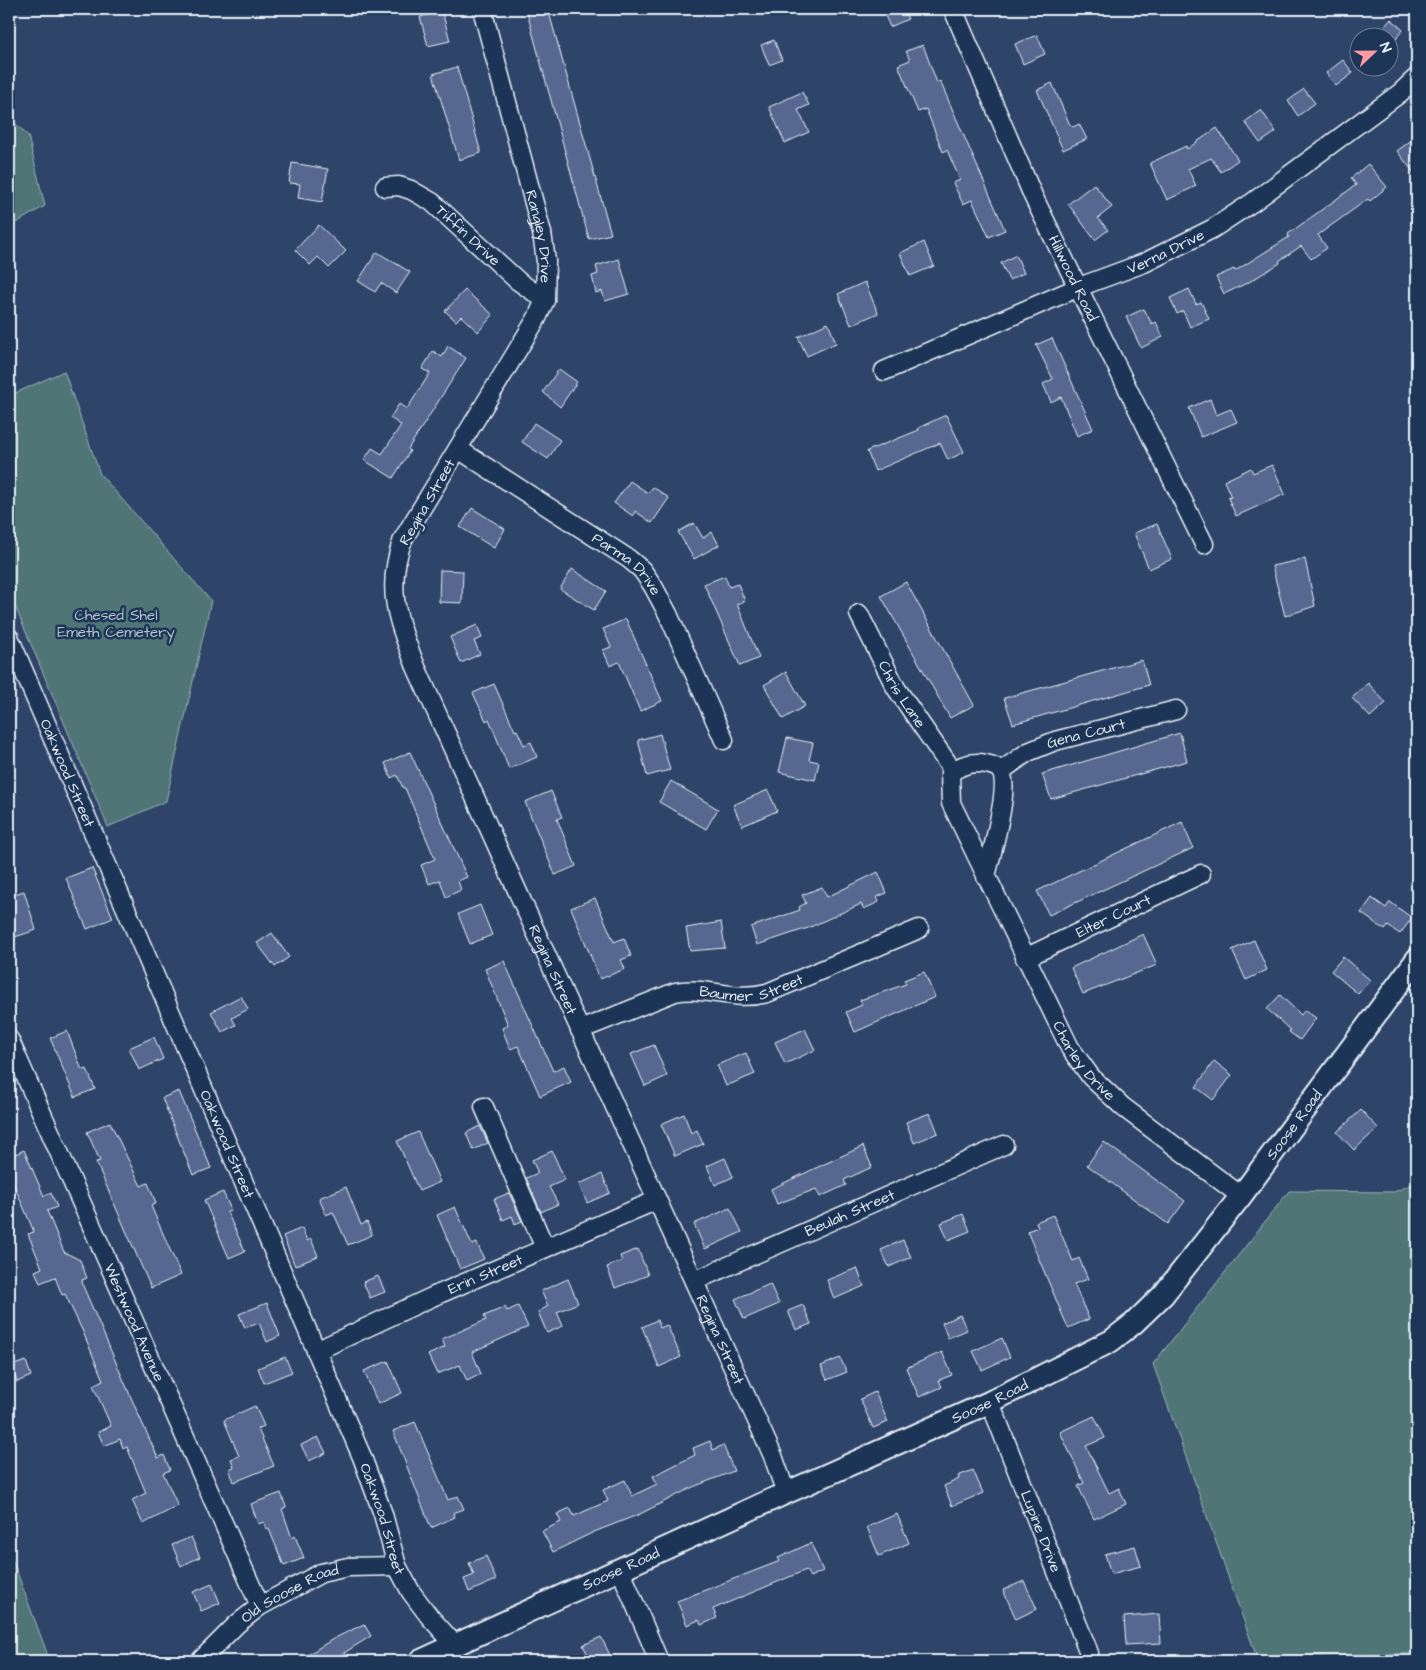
<svg xmlns="http://www.w3.org/2000/svg" width="1426" height="1670" font-family="'Architects Daughter',sans-serif">
	<rect width="100%" height="100%" fill="#2e4468"/>
	<filter id="ink" filterUnits="userSpaceOnUse"><feTurbulence type="fractalNoise" baseFrequency=".02" numOctaves="2"/><feDisplacementMap in="SourceGraphic" scale="10" xChannelSelector="R" yChannelSelector="G"/><feConvolveMatrix kernelMatrix="1 2 1 2 8 2 1 2 1" color-interpolation-filters="sRGB"/></filter>
	<g filter="url(#ink)">
		<path fill="#4f7577" stroke="#9cb3b8" d="M 9,117 L 28,136 L 45,206 L 9,227 Z
			M 64,371 L 100,474 L 211,601 L 166,801 L 108,827 L 9,592 L 9,396 Z
			M 1417,1182 L 1417,1653 L 1257,1658 L 1153,1364 L 1289,1191 L 1394,1192 Z
			M 11,1556 L 50,1661 L 9,1661 L 9,1557 Z"/>
		<path fill="#576890" stroke="#e8f1f8" d="M 526,9 L 548,9 L 611,234 L 589,239 Z
			M 882,9 L 903,9 L 908,19 L 890,27 Z
			M 442,11 L 450,41 L 428,46 L 420,17 Z
			M 1391,19 L 1403,30 L 1390,45 L 1388,38 L 1382,38 L 1378,34 Z
			M 1037,35 L 1045,54 L 1023,64 L 1015,44 Z
			M 774,40 L 782,60 L 769,65 L 761,45 Z
			M 923,45 L 937,83 L 940,81 L 1005,230 L 989,237 L 972,200 L 963,204 L 953,183 L 960,180 L 947,150 L 943,152 L 926,109 L 918,112 L 898,65 L 910,60 L 906,51 Z
			M 1343,60 L 1353,73 L 1336,86 L 1326,73 Z
			M 457,67 L 481,153 L 459,160 L 433,74 Z
			M 1052,83 L 1069,123 L 1073,127 L 1079,124 L 1087,139 L 1063,150 L 1037,90 Z
			M 1304,89 L 1315,103 L 1298,116 L 1288,101 Z
			M 802,92 L 809,105 L 798,110 L 809,132 L 785,143 L 769,107 Z
			M 1261,110 L 1276,132 L 1260,143 L 1245,122 Z
			M 1217,128 L 1238,160 L 1221,172 L 1211,158 L 1188,169 L 1196,186 L 1167,200 L 1150,163 L 1186,146 L 1187,149 Z
			M 1417,136 L 1417,177 L 1397,151 Z
			M 292,163 L 328,169 L 322,202 L 298,198 L 300,184 L 289,183 Z
			M 1368,164 L 1387,187 L 1370,201 L 1368,199 L 1318,235 L 1327,248 L 1311,259 L 1301,246 L 1279,261 L 1280,263 L 1249,282 L 1224,294 L 1216,277 L 1234,269 L 1235,271 L 1289,237 L 1288,234 L 1356,185 L 1351,178 Z
			M 1094,184 L 1112,207 L 1098,218 L 1108,230 L 1095,240 L 1068,204 Z
			M 319,225 L 346,251 L 329,268 L 318,257 L 310,265 L 295,250 Z
			M 924,242 L 934,266 L 910,276 L 900,253 Z
			M 377,252 L 410,272 L 396,293 L 381,283 L 375,292 L 358,281 Z
			M 1016,255 L 1024,273 L 1009,280 L 1001,263 Z
			M 619,259 L 629,294 L 605,301 L 602,291 L 596,293 L 592,276 L 598,274 L 596,266 Z
			M 865,282 L 878,313 L 851,325 L 838,294 Z
			M 1189,289 L 1196,304 L 1201,302 L 1209,319 L 1190,327 L 1183,311 L 1177,314 L 1170,298 Z
			M 465,290 L 493,315 L 478,332 L 461,316 L 456,321 L 445,311 Z
			M 1144,309 L 1152,324 L 1156,322 L 1163,337 L 1141,348 L 1126,317 Z
			M 828,323 L 836,343 L 807,356 L 798,337 Z
			M 1052,338 L 1093,429 L 1077,436 L 1061,397 L 1051,402 L 1043,384 L 1053,379 L 1036,345 Z
			M 448,346 L 466,358 L 408,449 L 410,451 L 393,478 L 364,460 L 372,448 L 382,454 L 401,425 L 390,418 L 399,404 L 407,409 L 430,373 L 422,369 L 433,351 L 442,357 Z
			M 559,369 L 577,382 L 560,407 L 543,392 Z
			M 1210,399 L 1216,415 L 1231,409 L 1237,422 L 1201,437 L 1189,408 Z
			M 946,415 L 964,452 L 948,460 L 940,443 L 875,471 L 867,451 L 919,430 L 918,428 Z
			M 534,423 L 560,440 L 548,459 L 522,442 Z
			M 1272,465 L 1285,494 L 1236,516 L 1228,498 L 1231,497 L 1224,481 L 1251,468 L 1253,473 Z
			M 630,481 L 648,493 L 653,487 L 669,498 L 652,523 L 635,511 L 633,516 L 614,503 Z
			M 472,508 L 505,529 L 494,548 L 460,527 Z
			M 694,523 L 703,538 L 712,532 L 719,545 L 694,559 L 678,532 Z
			M 1157,524 L 1172,559 L 1149,569 L 1134,533 Z
			M 1305,559 L 1315,606 L 1285,616 L 1272,566 Z
			M 572,569 L 606,591 L 594,610 L 560,589 Z
			M 440,570 L 463,571 L 462,603 L 439,602 Z
			M 725,576 L 729,587 L 738,584 L 745,601 L 737,604 L 759,658 L 740,666 L 704,584 Z
			M 906,582 L 974,705 L 950,718 L 881,596 Z
			M 626,619 L 662,701 L 640,711 L 619,662 L 610,666 L 603,650 L 611,647 L 603,629 Z
			M 477,625 L 482,638 L 474,641 L 480,654 L 461,663 L 450,637 Z
			M 1142,660 L 1149,685 L 1013,724 L 1004,698 Z
			M 786,672 L 805,706 L 783,719 L 764,685 Z
			M 1368,683 L 1386,703 L 1370,717 L 1352,698 Z
			M 494,684 L 515,731 L 517,730 L 524,745 L 531,742 L 537,757 L 509,769 L 489,719 L 486,721 L 473,693 Z
			M 1180,733 L 1187,761 L 1051,799 L 1042,774 Z
			M 660,734 L 670,770 L 647,776 L 638,740 Z
			M 787,738 L 813,743 L 809,760 L 819,762 L 815,780 L 779,772 Z
			M 410,752 L 467,877 L 458,881 L 461,890 L 446,897 L 440,880 L 429,884 L 421,865 L 435,859 L 405,788 L 403,788 L 397,775 L 391,778 L 385,763 Z
			M 671,781 L 718,809 L 706,829 L 659,802 Z
			M 768,790 L 777,811 L 742,826 L 733,805 Z
			M 551,791 L 562,817 L 557,819 L 576,866 L 555,875 L 525,802 Z
			M 1182,822 L 1193,848 L 1049,915 L 1037,891 Z
			M 92,868 L 113,918 L 87,929 L 66,878 Z
			M 878,872 L 887,893 L 877,897 L 879,902 L 864,909 L 861,904 L 808,928 L 757,945 L 751,927 L 800,910 L 799,907 L 806,903 L 802,895 L 822,887 L 827,897 Z
			M 24,891 L 36,930 L 9,939 L 9,896 Z
			M 595,898 L 614,942 L 624,938 L 631,956 L 621,960 L 625,969 L 600,979 L 571,908 Z
			M 1372,898 L 1386,908 L 1390,902 L 1412,918 L 1400,934 L 1388,926 L 1385,930 L 1361,913 Z
			M 480,905 L 492,935 L 470,944 L 458,914 Z
			M 721,922 L 725,948 L 690,951 L 686,928 Z
			M 272,933 L 289,957 L 275,967 L 257,943 Z
			M 1143,934 L 1157,965 L 1083,994 L 1071,968 Z
			M 1254,940 L 1267,970 L 1246,980 L 1232,950 Z
			M 1343,957 L 1370,980 L 1358,994 L 1331,971 Z
			M 504,961 L 553,1071 L 564,1066 L 571,1082 L 540,1096 L 518,1046 L 510,1049 L 502,1028 L 508,1025 L 485,969 Z
			M 924,972 L 935,997 L 855,1032 L 846,1012 L 862,1005 L 860,1000 L 906,984 L 904,980 Z
			M 1280,995 L 1301,1015 L 1305,1010 L 1316,1018 L 1300,1040 L 1289,1032 L 1290,1030 L 1267,1009 Z
			M 241,996 L 248,1009 L 232,1018 L 236,1025 L 222,1032 L 211,1012 Z
			M 805,1029 L 815,1050 L 785,1064 L 775,1042 Z
			M 67,1031 L 82,1070 L 87,1069 L 95,1089 L 75,1097 L 50,1038 Z
			M 154,1037 L 163,1059 L 139,1070 L 129,1048 Z
			M 654,1045 L 667,1076 L 645,1086 L 631,1054 Z
			M 746,1053 L 755,1074 L 726,1086 L 717,1065 Z
			M 1214,1061 L 1232,1075 L 1213,1100 L 1196,1087 Z
			M 179,1091 L 211,1168 L 193,1175 L 162,1098 Z
			M 1361,1110 L 1378,1128 L 1354,1150 L 1337,1132 Z
			M 930,1113 L 938,1133 L 914,1143 L 906,1122 Z
			M 684,1114 L 691,1133 L 697,1130 L 703,1144 L 675,1156 L 661,1124 Z
			M 110,1122 L 141,1186 L 148,1183 L 156,1203 L 151,1206 L 181,1275 L 151,1288 L 96,1162 L 100,1161 L 87,1132 Z
			M 480,1126 L 488,1143 L 473,1150 L 466,1133 Z
			M 418,1132 L 440,1182 L 419,1191 L 397,1141 Z
			M 1104,1142 L 1185,1201 L 1168,1224 L 1087,1165 Z
			M 863,1146 L 872,1167 L 844,1180 L 846,1185 L 820,1197 L 816,1189 L 777,1204 L 771,1189 Z
			M 24,1150 L 44,1196 L 51,1193 L 57,1207 L 47,1211 L 64,1252 L 80,1260 L 87,1278 L 82,1280 L 83,1286 L 136,1409 L 158,1458 L 164,1455 L 170,1470 L 163,1473 L 178,1506 L 143,1524 L 132,1500 L 146,1493 L 127,1447 L 123,1448 L 120,1439 L 104,1446 L 98,1432 L 111,1426 L 93,1385 L 103,1380 L 83,1332 L 65,1294 L 62,1295 L 55,1277 L 40,1283 L 35,1271 L 42,1268 L 28,1234 L 34,1232 L 9,1173 L 9,1157 Z
			M 552,1151 L 565,1180 L 549,1187 L 558,1204 L 541,1212 L 526,1178 L 538,1173 L 532,1160 Z
			M 725,1158 L 733,1177 L 715,1185 L 707,1166 Z
			M 602,1174 L 610,1193 L 587,1203 L 579,1184 Z
			M 346,1187 L 361,1225 L 367,1222 L 372,1235 L 348,1245 L 333,1212 L 326,1215 L 319,1198 Z
			M 223,1192 L 231,1210 L 227,1212 L 245,1251 L 229,1258 L 204,1200 Z
			M 509,1193 L 522,1221 L 515,1224 L 512,1216 L 503,1220 L 494,1199 Z
			M 455,1207 L 472,1245 L 477,1243 L 484,1259 L 460,1269 L 437,1215 Z
			M 730,1208 L 742,1232 L 705,1249 L 694,1224 Z
			M 963,1214 L 970,1231 L 948,1240 L 941,1223 Z
			M 1053,1215 L 1073,1261 L 1079,1258 L 1088,1279 L 1074,1284 L 1089,1319 L 1068,1328 L 1027,1231 L 1038,1227 L 1036,1222 Z
			M 302,1228 L 307,1241 L 311,1239 L 318,1256 L 295,1266 L 283,1236 Z
			M 903,1240 L 911,1257 L 889,1267 L 881,1250 Z
			M 638,1249 L 648,1275 L 615,1288 L 607,1267 L 622,1261 L 620,1256 Z
			M 857,1268 L 864,1286 L 834,1299 L 827,1280 Z
			M 378,1276 L 385,1292 L 370,1298 L 363,1282 Z
			M 568,1279 L 578,1303 L 557,1312 L 563,1326 L 547,1333 L 538,1312 L 548,1306 L 541,1291 Z
			M 770,1284 L 779,1304 L 744,1319 L 735,1299 Z
			M 267,1303 L 280,1336 L 267,1342 L 259,1323 L 245,1328 L 239,1314 Z
			M 803,1305 L 811,1324 L 796,1330 L 788,1311 Z
			M 518,1306 L 528,1327 L 472,1352 L 481,1374 L 467,1381 L 460,1365 L 437,1374 L 428,1355 L 445,1347 L 442,1339 L 486,1320 L 484,1316 L 505,1307 L 507,1311 Z
			M 960,1315 L 967,1330 L 948,1338 L 942,1323 Z
			M 657,1320 L 660,1328 L 667,1325 L 681,1357 L 659,1367 L 642,1327 Z
			M 1002,1338 L 1010,1357 L 982,1370 L 973,1351 Z
			M 942,1352 L 952,1375 L 939,1380 L 942,1387 L 919,1397 L 906,1368 Z
			M 285,1357 L 292,1372 L 264,1383 L 258,1368 Z
			M 840,1358 L 847,1372 L 827,1380 L 821,1366 Z
			M 26,1361 L 31,1376 L 17,1382 L 11,1366 Z
			M 388,1361 L 402,1393 L 378,1404 L 364,1371 Z
			M 875,1392 L 888,1422 L 873,1428 L 860,1399 Z
			M 255,1406 L 264,1426 L 258,1429 L 274,1466 L 234,1482 L 229,1469 L 234,1467 L 231,1459 L 239,1456 L 224,1420 Z
			M 1094,1416 L 1105,1438 L 1086,1446 L 1109,1493 L 1119,1488 L 1126,1504 L 1094,1519 L 1078,1486 L 1084,1483 L 1060,1432 Z
			M 415,1422 L 448,1500 L 458,1496 L 464,1509 L 453,1513 L 455,1517 L 431,1528 L 393,1431 Z
			M 318,1437 L 326,1453 L 309,1461 L 301,1445 Z
			M 710,1441 L 713,1450 L 723,1445 L 734,1471 L 693,1487 L 640,1514 L 594,1532 L 553,1552 L 542,1531 L 561,1522 L 557,1514 L 570,1508 L 574,1516 L 608,1501 L 603,1490 L 625,1480 L 632,1496 L 657,1484 L 653,1476 L 695,1455 L 693,1448 Z
			M 973,1470 L 983,1493 L 952,1506 L 944,1486 L 959,1479 L 958,1476 Z
			M 281,1493 L 286,1507 L 282,1509 L 292,1538 L 295,1536 L 304,1558 L 284,1566 L 269,1529 L 267,1529 L 264,1522 L 258,1524 L 251,1504 Z
			M 897,1514 L 909,1543 L 879,1556 L 867,1527 Z
			M 191,1537 L 200,1557 L 181,1566 L 172,1545 Z
			M 811,1543 L 823,1571 L 810,1577 L 806,1570 L 713,1609 L 717,1618 L 701,1625 L 699,1620 L 687,1625 L 677,1601 L 780,1561 L 778,1558 Z
			M 1135,1546 L 1141,1566 L 1111,1574 L 1105,1554 Z
			M 486,1556 L 496,1580 L 469,1592 L 464,1579 L 474,1575 L 469,1563 Z
			M 1024,1581 L 1037,1609 L 1016,1619 L 1003,1590 Z
			M 212,1584 L 220,1603 L 201,1611 L 193,1592 Z
			M 1159,1614 L 1161,1643 L 1126,1645 L 1124,1617 Z
			M 364,1624 L 371,1636 L 331,1661 L 298,1661 L 333,1639 Z
			M 601,1637 L 611,1657 L 601,1661 L 591,1661 L 583,1645 Z"/>
		<g fill="none" stroke-linecap="round" stroke-linejoin="round">
			<g stroke="#e8f1f8" stroke-width="21">
				<g id="minor">
					<path id="s1" d="M 482,9 L 542,233 L 546,261 L 545,300 L 537,318 L 403,539 C 385,589 397,619 416,667 L 773,1456 L 786,1493"/>
					<path id="s2" d="M 953,9 L 1034,198 L 1204,544"/>
					<path id="s3" d="M 385,187 L 399,186 L 411,190 L 432,202 L 518,281 L 545,300"/>
					<path id="s4" d="M 884,371 L 1079,287 L 1144,263 L 1212,229 L 1253,202 L 1400,93 L 1417,77"/>
					<path id="s5" d="M 458,449 L 629,559 L 642,570 L 653,586 L 668,614 L 724,740"/>
					<path id="s6" d="M 859,614 L 896,688 L 953,771"/>
					<path id="s7" d="M 9,637 L 362,1457 L 383,1514 L 397,1566 L 411,1592 L 429,1616 L 455,1645"/>
					<path id="s8" d="M 1001,771 L 1028,752 L 1055,741 L 1176,710"/>
					<path id="s9" d="M 986,877 C 990,857 1012,785 1000,770 C 996,766 991,765 986,764 C 973,761 961,765 950,773 L 951,803 L 1070,1048 L 1091,1077 L 1123,1107 L 1241,1196"/>
					<path id="s10" d="M 1025,958 L 1201,874"/>
					<path id="s11" d="M 580,1030 L 675,992 C 708,986 732,1002 767,993 L 919,929"/>
					<path id="s12" d="M 9,1039 L 260,1606"/>
					<path d="M 484,1107 L 545,1248"/>
					<path id="s13" d="M 694,1281 L 1004,1145"/>
					<path id="s14" d="M 316,1351 L 432,1297 L 657,1200"/>
					<path id="s15" d="M 990,1402 L 1089,1653 L 1088,1661"/>
					<path d="M 620,1569 L 659,1661"/>
					<path id="s16" d="M 200,1661 L 237,1624 L 260,1606 L 321,1573 L 348,1567 L 397,1566"/>
				</g>
			</g>
			<g stroke="#e8f1f8" stroke-width="25">
				<g id="tertiary">
					<path id="s17" d="M 420,1661 L 786,1493 L 990,1402 L 1111,1341 L 1134,1323 L 1163,1295 L 1241,1196 L 1417,959"/>
				</g>
			</g>
			<use href="#minor" stroke="#1d3557" stroke-width="18"/>
			<use href="#tertiary" stroke="#1d3557" stroke-width="21"/>
		</g>
	</g>
	<g text-anchor="middle" stroke-width="5" stroke-linejoin="round" paint-order="stroke">
		<g font-size="15" fill="#e8f1f8" stroke="#1d3557">
			<text dy="5" stroke="none"><textPath href="#s3" startOffset="100">Tiffin Drive</textPath></text>
			<text dy="5" stroke="none"><textPath href="#s1" startOffset="235">Rangley Drive</textPath></text>
			<text dy="5" stroke="none"><textPath href="#s4" startOffset="306">Verna Drive</textPath></text>
			<text dy="5" stroke="none"><textPath href="#s2" startOffset="295">Hillwood Road</textPath></text>
			<text transform="translate(427 502) rotate(-60)" y="5">Regina Street</text>
			<text dy="5" stroke="none"><textPath href="#s5" startOffset="205">Parma Drive</textPath></text>
			<text dy="5" stroke="none"><textPath href="#s6" startOffset="91">Chris Lane</textPath></text>
			<text dy="5" stroke="none"><textPath href="#s8" startOffset="94">Gena Court</textPath></text>
			<text dy="5" stroke="none"><textPath href="#s7" startOffset="148">Oakwood Street</textPath></text>
			<text dy="5" stroke="none"><textPath href="#s10" startOffset="98">Elter Court</textPath></text>
			<text dy="5" stroke="none"><textPath href="#s1" startOffset="1042">Regina Street</textPath></text>
			<text dy="5" stroke="none"><textPath href="#s11" startOffset="180">Baumer Street</textPath></text>
			<text dy="5" stroke="none"><textPath href="#s9" startOffset="484">Charley Drive</textPath></text>
			<text dy="5" stroke="none"><textPath href="#s17" startOffset="1046">Soose Road</textPath></text>
			<text dy="5" stroke="none"><textPath href="#s7" startOffset="552">Oakwood Street</textPath></text>
			<text dy="5" stroke="none"><textPath href="#s13" startOffset="170">Beulah Street</textPath></text>
			<text dy="5" stroke="none"><textPath href="#s14" startOffset="186">Erin Street</textPath></text>
			<text dy="5" stroke="none"><textPath href="#s12" startOffset="310">Westwood Avenue</textPath></text>
			<text dy="5" stroke="none"><textPath href="#s1" startOffset="1448">Regina Street</textPath></text>
			<text dy="5" stroke="none"><textPath href="#s17" startOffset="626">Soose Road</textPath></text>
			<text dy="5" stroke="none"><textPath href="#s7" startOffset="958">Oakwood Street</textPath></text>
			<text dy="5" stroke="none"><textPath href="#s15" startOffset="139">Lupine Drive</textPath></text>
			<text dy="5" stroke="none"><textPath href="#s17" startOffset="221">Soose Road</textPath></text>
			<text dy="5" stroke="none"><textPath href="#s16" startOffset="114">Old Soose Road</textPath></text>
		</g>
		<g font-size="15" fill="#b2c6cb" stroke="#1d3557">
			<text x="116" y="620">Chesed Shel<tspan x="116" dy="17">Emeth Cemetery</tspan></text>
		</g>
	</g>
	<rect width="1426" height="1670" fill="none" stroke="#1d3557" stroke-width="30"/>
	<rect x="15" y="15" width="1396" height="1640" fill="none" stroke="#e8f1f8" stroke-width="2" filter="url(#ink)"/>
	<g transform="translate(1374 52) rotate(68)"><circle r="24" fill="#1d3557" stroke="#6e8097"/>
	<path d="M0-4L9 19L0 12L-9 19Z" fill="#ff9aa2"/>
	<text y="-8" font-size="14" font-weight="bold" text-anchor="middle" fill="#e8f1f8">N</text>
	</g>
</svg>
